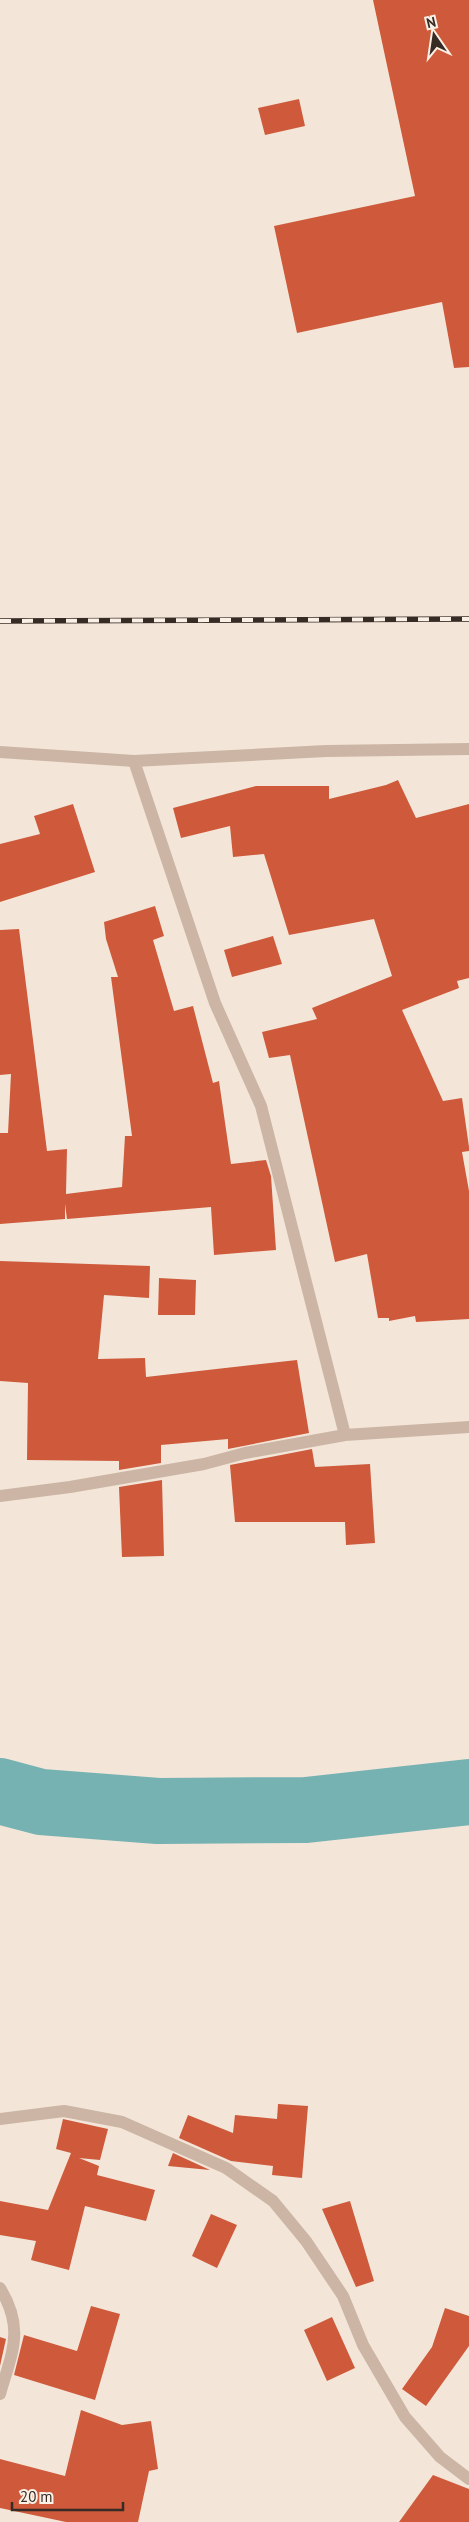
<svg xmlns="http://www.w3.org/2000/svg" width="469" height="2522" font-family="'PT Sans',sans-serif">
	<rect width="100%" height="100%" fill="#f3e6d9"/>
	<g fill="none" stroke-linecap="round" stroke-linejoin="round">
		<path stroke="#76b2b2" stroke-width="66" d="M 0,1791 L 41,1802 L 158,1811 L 306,1810 L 469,1792"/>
	</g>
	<path fill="#ce5a3b" d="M 373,0 L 469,0 L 469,367 L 454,368 L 442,302 L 297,333 L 274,226 L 415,196 Z
		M 299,99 L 305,126 L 265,135 L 258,108 Z
		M 398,780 L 416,818 L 469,804 L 469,978 L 457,981 L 459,988 L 402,1010 L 443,1101 L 462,1098 L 469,1147 L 469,1151 L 462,1152 L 469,1191 L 469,1319 L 416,1322 L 415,1316 L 389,1321 L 389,1318 L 378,1318 L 367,1254 L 335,1262 L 290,1055 L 269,1058 L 262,1032 L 317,1019 L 312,1008 L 392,976 L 374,919 L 289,935 L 264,854 L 233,857 L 230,826 L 181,838 L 173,808 L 256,786 L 329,786 L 329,799 L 386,785 Z
		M 73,804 L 95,872 L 0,902 L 0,844 L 40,834 L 34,816 Z
		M 155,906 L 164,936 L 153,940 L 174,1011 L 193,1006 L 213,1083 L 219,1081 L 231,1164 L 266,1160 L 271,1176 L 276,1250 L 214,1255 L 211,1207 L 67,1219 L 65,1204 L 65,1219 L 0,1224 L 0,1133 L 8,1133 L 11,1074 L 0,1075 L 0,930 L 19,929 L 47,1151 L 67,1149 L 66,1194 L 122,1187 L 125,1136 L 132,1136 L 111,977 L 118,977 L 106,939 L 104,922 Z
		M 273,936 L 282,964 L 232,977 L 224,950 Z
		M 0,1261 L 150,1266 L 149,1298 L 104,1295 L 98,1359 L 145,1358 L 146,1377 L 297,1360 L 309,1433 L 228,1449 L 228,1439 L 161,1445 L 161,1463 L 119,1470 L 119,1461 L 27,1460 L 28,1383 L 0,1381 Z
		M 159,1278 L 196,1280 L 195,1315 L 158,1315 Z
		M 312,1449 L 315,1467 L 370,1464 L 375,1543 L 346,1545 L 345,1522 L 235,1522 L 230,1465 Z
		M 162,1480 L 164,1556 L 122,1557 L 119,1487 Z
		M 278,2104 L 308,2106 L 302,2178 L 272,2175 L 273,2166 L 231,2161 L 179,2138 L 188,2115 L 233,2133 L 235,2115 L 277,2119 Z
		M 63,2119 L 108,2129 L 100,2160 L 79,2158 L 99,2166 L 97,2175 L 155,2190 L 146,2221 L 85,2206 L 69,2270 L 31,2260 L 36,2241 L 0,2235 L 0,2201 L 48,2210 L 71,2153 L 56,2149 Z
		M 173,2153 L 210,2170 L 168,2166 Z
		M 350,2201 L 374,2281 L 356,2287 L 322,2209 Z
		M 211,2214 L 237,2225 L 217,2268 L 192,2256 Z
		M 91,2306 L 120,2314 L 95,2400 L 14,2375 L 24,2335 L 77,2351 Z
		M 445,2308 L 469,2316 L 469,2346 L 426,2406 L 402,2389 L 432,2347 Z
		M 332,2317 L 355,2368 L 327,2381 L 304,2330 Z
		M 0,2337 L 6,2339 L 0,2366 Z
		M 81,2410 L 122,2425 L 151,2421 L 158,2469 L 149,2471 L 138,2522 L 66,2522 L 0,2508 L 0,2459 L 65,2476 Z
		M 433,2475 L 469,2489 L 469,2522 L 399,2522 Z"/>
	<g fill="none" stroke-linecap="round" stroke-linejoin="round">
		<path stroke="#ccb5a4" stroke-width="12" d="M 0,752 L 134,761 L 326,751 L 469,749
			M 134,761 L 215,1003 L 261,1106 L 345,1435
			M 0,1496 L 70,1487 L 204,1464 L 245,1453 L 345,1435 L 469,1427
			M 0,2119 L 64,2111 L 122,2122 L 226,2168 L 273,2201 L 306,2241 L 343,2296 L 363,2345 L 405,2417 L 440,2457 L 469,2479
			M 0,2288 C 25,2329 12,2352 0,2394"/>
		<g stroke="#372b26" stroke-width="5.5">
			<path id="rail" d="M 0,621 L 469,619"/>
		</g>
		<use href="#rail" stroke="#faf0e5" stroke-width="4" stroke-dasharray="11" stroke-linecap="butt"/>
	</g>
	<g transform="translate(434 35) rotate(347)" stroke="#faf0e5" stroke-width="4" paint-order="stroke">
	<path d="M0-4L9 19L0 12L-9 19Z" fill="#372b26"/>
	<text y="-8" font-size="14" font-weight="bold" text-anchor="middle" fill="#372b26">N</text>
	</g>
	<path d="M12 2502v8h111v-8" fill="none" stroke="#372b26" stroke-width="2.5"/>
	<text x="20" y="2502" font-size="15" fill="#372b26" stroke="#faf0e5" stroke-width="4" paint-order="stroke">20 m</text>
</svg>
